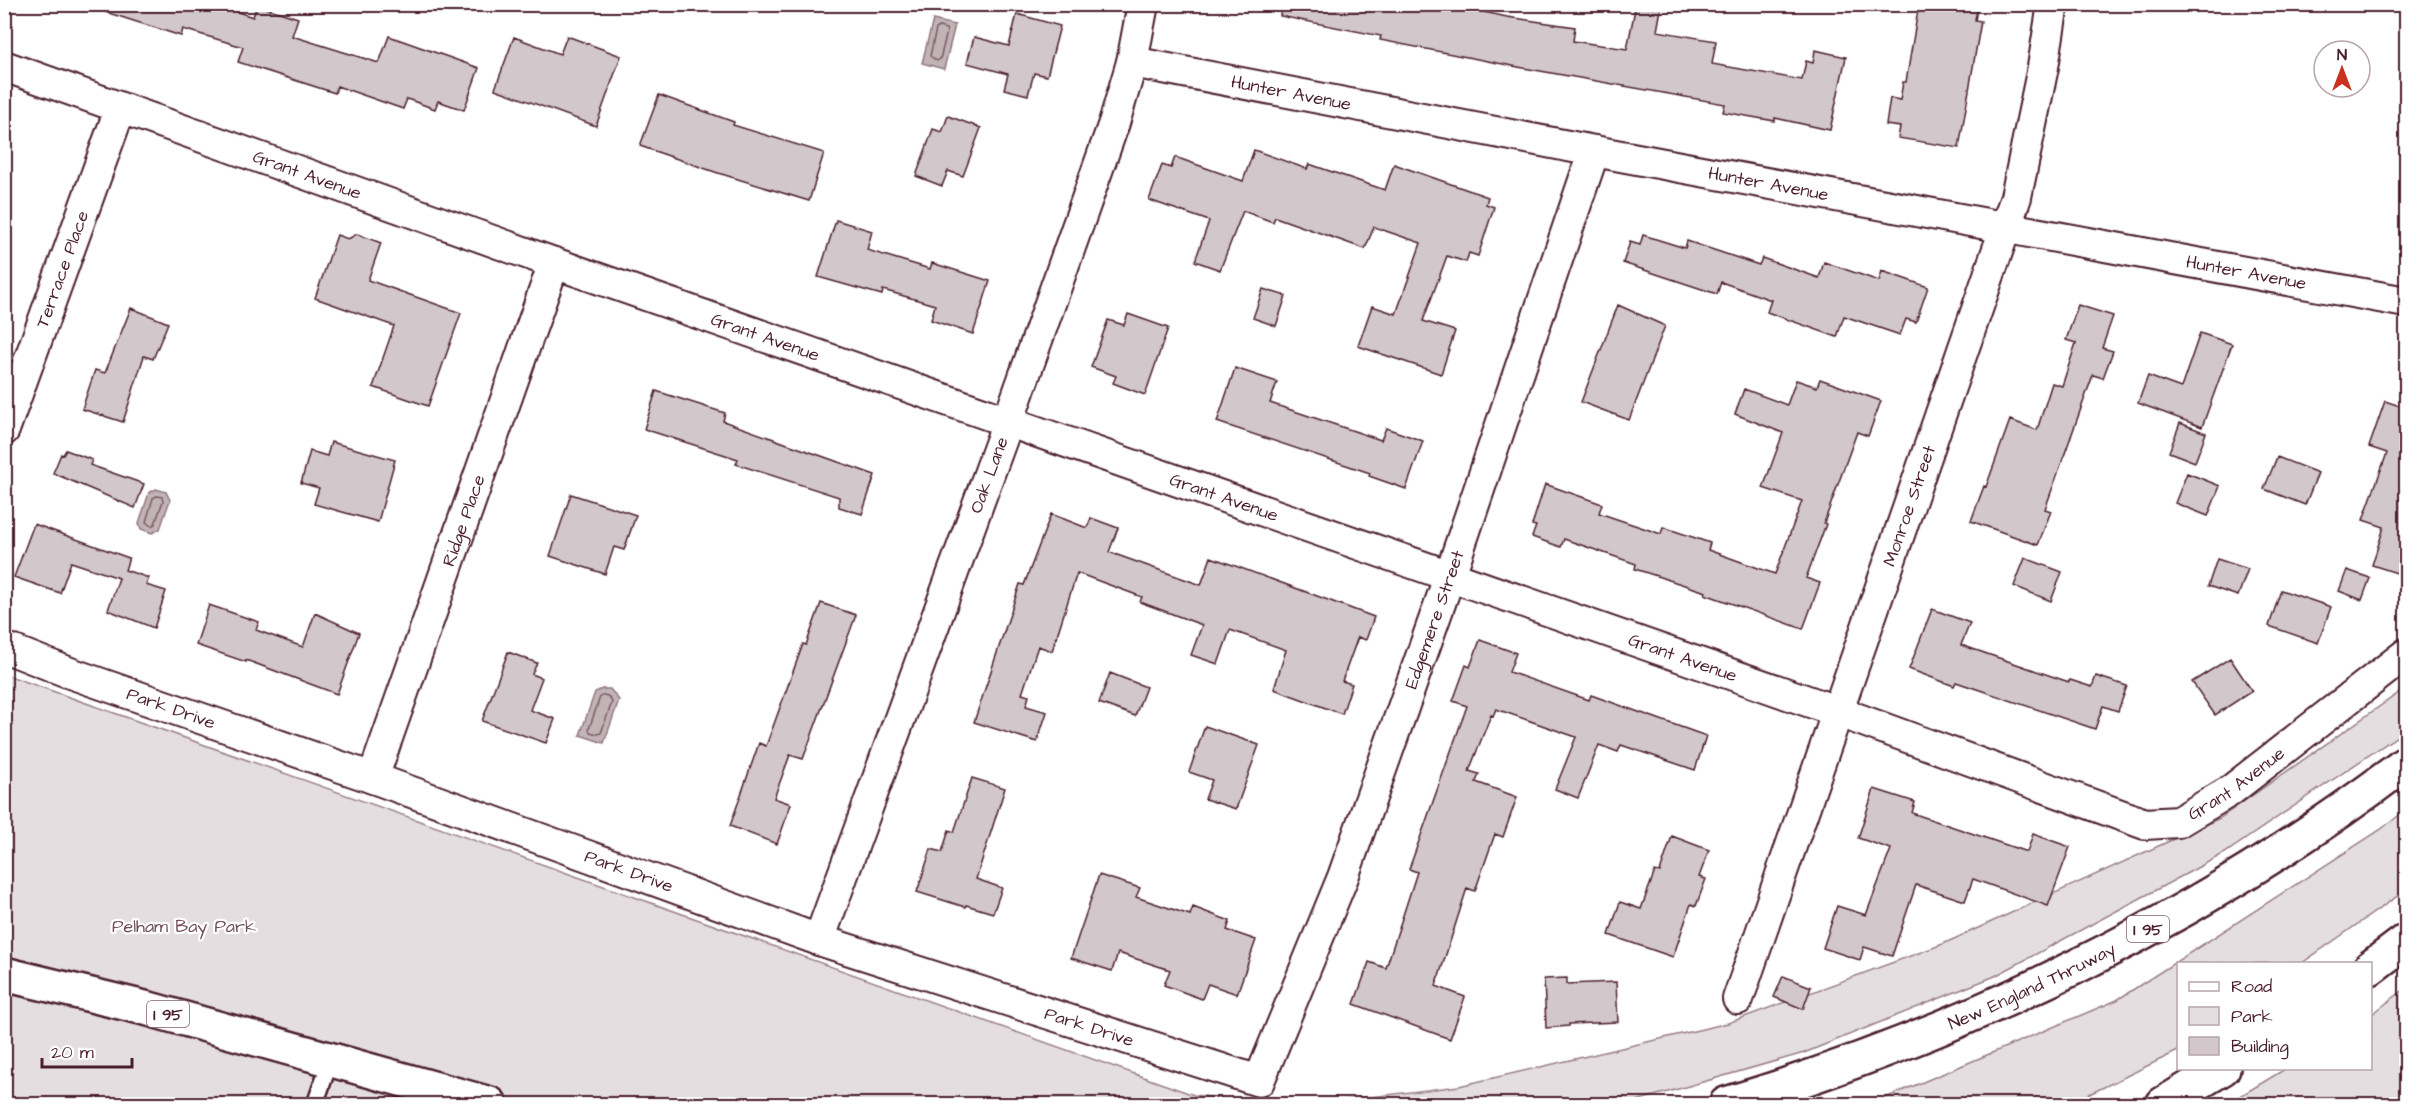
<svg xmlns="http://www.w3.org/2000/svg" width="2411" height="1109" font-family="'Architects Daughter',sans-serif">
	<rect width="100%" height="100%" fill="#fff"/>
	<filter id="ink" filterUnits="userSpaceOnUse"><feTurbulence type="fractalNoise" baseFrequency=".0167" numOctaves="2"/><feDisplacementMap in="SourceGraphic" scale="12" xChannelSelector="R" yChannelSelector="G"/><feConvolveMatrix kernelMatrix="1 2 1 2 8 2 1 2 1" color-interpolation-filters="sRGB"/></filter>
	<g filter="url(#ink)">
		<path fill="#e5dee0" stroke="#987e86" stroke-width="1.5" d="M 4,674 L 1194,1095 L 1267,1104 L 5,1104 Z
			M 2406,688 L 2406,730 L 2225,853 L 1995,976 L 1804,1053 L 1626,1104 L 1315,1104 L 1459,1086 L 1728,1023 L 1943,944 L 2220,818 Z
			M 2406,810 L 2406,890 L 2302,963 L 2178,964 L 2178,1051 L 2069,1104 L 1871,1104 L 2117,1000 L 2380,830 Z
			M 2406,988 L 2406,1104 L 2227,1104 L 2285,1069 L 2370,1068 L 2371,1015 Z"/>
		<path fill="#c1b3b6" stroke="#91787e" stroke-width="1.5" d="M 933,20 L 955,25 L 944,69 L 922,63 Z
			M 156,489 L 166,492 L 170,500 L 160,529 L 152,533 L 141,529 L 139,523 L 149,493 Z
			M 602,689 L 610,689 L 619,700 L 604,743 L 580,735 L 595,692 Z"/>
		<g fill="none" stroke-linecap="round" stroke-linejoin="round">
			<path stroke="#7a5a63" stroke-width="1.5" d="M 939,27 L 946,29 L 947,32 L 940,59 L 937,61 L 930,56 L 936,29 Z
				M 157,496 L 162,497 L 163,501 L 155,524 L 151,526 L 146,522 L 153,498 Z
				M 603,695 L 608,696 L 612,702 L 601,733 L 598,734 L 590,732 L 589,729 L 600,697 Z"/>
		</g>
		<path fill="#d2c7cb" stroke="#4a1f2b" stroke-width="1.5" d="M 100,4 L 213,4 L 253,17 L 257,5 L 298,18 L 292,36 L 379,63 L 389,36 L 479,68 L 464,110 L 438,101 L 435,109 L 407,99 L 403,109 L 337,86 L 335,93 L 238,62 L 243,47 L 183,29 L 181,36 L 99,10 Z
			M 1281,4 L 1447,4 L 1507,17 L 1575,27 L 1573,41 L 1627,49 L 1636,4 L 1662,4 L 1657,31 L 1716,41 L 1712,64 L 1802,80 L 1806,61 L 1813,63 L 1815,50 L 1846,57 L 1830,130 L 1775,118 L 1775,121 L 1723,112 L 1725,104 L 1518,67 L 1380,40 L 1381,36 L 1280,16 Z
			M 1919,4 L 1978,4 L 1975,20 L 1981,21 L 1959,148 L 1898,138 L 1900,127 L 1886,125 L 1890,98 L 1900,100 L 1903,82 L 1906,82 Z
			M 1017,14 L 1060,26 L 1047,76 L 1034,73 L 1028,95 L 1004,89 L 1008,74 L 967,63 L 974,37 L 1009,46 Z
			M 567,36 L 621,56 L 596,126 L 495,89 L 514,37 L 560,54 Z
			M 659,95 L 734,122 L 733,125 L 824,153 L 809,201 L 715,172 L 640,146 Z
			M 948,116 L 981,128 L 963,176 L 948,171 L 942,186 L 916,176 L 933,129 L 942,132 Z
			M 1254,150 L 1307,169 L 1309,164 L 1385,190 L 1394,164 L 1488,197 L 1486,204 L 1494,207 L 1478,256 L 1469,253 L 1466,262 L 1447,256 L 1423,321 L 1455,331 L 1441,374 L 1358,346 L 1372,306 L 1396,314 L 1421,243 L 1374,227 L 1365,249 L 1275,217 L 1273,222 L 1243,211 L 1220,270 L 1195,261 L 1209,221 L 1149,200 L 1162,165 L 1171,168 L 1175,157 L 1243,181 Z
			M 836,220 L 872,231 L 867,250 L 930,269 L 932,263 L 990,281 L 973,334 L 931,320 L 935,305 L 883,290 L 882,295 L 818,277 Z
			M 357,234 L 381,243 L 368,280 L 461,313 L 428,406 L 373,387 L 394,326 L 315,298 L 337,235 L 348,239 Z
			M 1643,235 L 1685,248 L 1687,241 L 1759,265 L 1762,258 L 1819,278 L 1824,262 L 1879,281 L 1882,271 L 1928,287 L 1916,322 L 1906,319 L 1900,335 L 1844,316 L 1837,337 L 1767,312 L 1771,300 L 1721,282 L 1717,294 L 1623,263 L 1630,242 L 1640,245 Z
			M 1263,289 L 1286,296 L 1276,326 L 1253,318 Z
			M 1618,305 L 1665,326 L 1629,420 L 1581,402 Z
			M 2078,305 L 2113,316 L 2102,348 L 2113,351 L 2103,378 L 2093,375 L 2045,509 L 2051,511 L 2038,545 L 1971,521 L 1984,486 L 1986,487 L 2010,420 L 2037,430 L 2052,383 L 2062,386 L 2076,343 L 2066,340 Z
			M 131,308 L 168,323 L 153,359 L 144,356 L 123,422 L 82,409 L 95,370 L 105,373 Z
			M 1128,314 L 1168,328 L 1145,395 L 1113,383 L 1116,376 L 1091,367 L 1108,320 L 1124,325 Z
			M 2200,333 L 2232,344 L 2202,427 L 2138,403 L 2148,376 L 2181,388 Z
			M 1235,368 L 1277,382 L 1270,403 L 1381,440 L 1386,428 L 1423,441 L 1406,489 L 1369,476 L 1370,473 L 1217,422 Z
			M 1820,379 L 1881,401 L 1868,436 L 1857,432 L 1824,523 L 1826,524 L 1806,578 L 1820,583 L 1803,629 L 1705,594 L 1706,592 L 1635,569 L 1636,564 L 1564,539 L 1561,547 L 1532,537 L 1536,526 L 1532,525 L 1545,484 L 1602,504 L 1599,513 L 1661,534 L 1663,527 L 1710,543 L 1708,550 L 1775,574 L 1802,501 L 1763,488 L 1783,433 L 1735,414 L 1744,389 L 1787,405 L 1796,380 L 1817,387 Z
			M 656,391 L 725,413 L 723,421 L 875,475 L 862,514 L 839,507 L 839,497 L 736,464 L 738,459 L 644,429 Z
			M 2385,401 L 2406,408 L 2406,576 L 2372,565 L 2384,527 L 2363,520 L 2387,453 L 2369,447 Z
			M 2180,423 L 2206,433 L 2195,462 L 2169,452 Z
			M 331,442 L 395,460 L 378,522 L 314,504 L 319,488 L 301,483 L 310,451 L 327,456 Z
			M 66,450 L 92,460 L 90,465 L 144,484 L 135,508 L 53,473 L 61,454 L 63,455 Z
			M 2277,457 L 2318,473 L 2305,505 L 2264,489 Z
			M 2187,473 L 2220,486 L 2208,516 L 2175,503 Z
			M 571,494 L 636,515 L 624,550 L 614,547 L 605,574 L 550,556 Z
			M 1051,514 L 1087,528 L 1091,518 L 1118,528 L 1109,552 L 1201,585 L 1211,557 L 1374,617 L 1366,640 L 1358,637 L 1342,681 L 1352,684 L 1342,714 L 1274,689 L 1286,650 L 1230,630 L 1218,664 L 1191,655 L 1202,625 L 1140,602 L 1142,597 L 1077,573 L 1052,651 L 1038,646 L 1022,694 L 1029,696 L 1026,706 L 1047,712 L 1037,742 L 974,722 L 1020,584 L 1024,585 Z
			M 34,524 L 129,558 L 125,570 L 149,578 L 146,585 L 166,591 L 154,628 L 108,610 L 119,578 L 71,562 L 60,593 L 14,577 Z
			M 2025,558 L 2062,572 L 2051,601 L 2014,586 Z
			M 2217,559 L 2248,569 L 2238,596 L 2208,586 Z
			M 2347,570 L 2370,578 L 2362,600 L 2339,591 Z
			M 2281,590 L 2331,607 L 2318,643 L 2269,626 Z
			M 821,603 L 856,615 L 803,759 L 790,755 L 774,798 L 791,804 L 777,844 L 730,826 L 759,743 L 766,746 L 803,644 L 806,645 Z
			M 209,605 L 259,622 L 256,630 L 303,647 L 315,613 L 359,633 L 337,694 L 246,660 L 246,662 L 196,645 Z
			M 1932,609 L 1970,623 L 1961,645 L 2069,682 L 2070,680 L 2092,687 L 2096,676 L 2127,686 L 2118,711 L 2103,706 L 2095,729 L 1956,682 L 1954,686 L 1909,669 Z
			M 1480,640 L 1516,653 L 1509,672 L 1589,700 L 1591,695 L 1706,736 L 1695,770 L 1621,745 L 1618,752 L 1599,745 L 1578,798 L 1555,789 L 1576,737 L 1496,709 L 1493,716 L 1491,715 L 1469,771 L 1479,774 L 1476,782 L 1517,797 L 1503,837 L 1495,834 L 1475,891 L 1467,888 L 1436,986 L 1465,997 L 1450,1039 L 1354,1004 L 1369,962 L 1386,968 L 1417,872 L 1409,869 L 1467,706 L 1453,701 L 1466,665 L 1470,667 Z
			M 508,652 L 537,663 L 532,674 L 542,678 L 530,710 L 555,719 L 546,743 L 482,721 Z
			M 2230,658 L 2252,691 L 2215,715 L 2192,682 Z
			M 1110,673 L 1146,687 L 1135,716 L 1099,703 Z
			M 1205,726 L 1259,745 L 1236,809 L 1205,799 L 1212,780 L 1189,772 Z
			M 972,778 L 1005,788 L 976,879 L 1002,888 L 993,913 L 966,905 L 965,907 L 917,892 L 931,849 L 942,852 L 949,830 L 954,832 Z
			M 1874,789 L 1915,802 L 1912,813 L 2027,852 L 2033,834 L 2070,847 L 2048,906 L 1973,879 L 1965,901 L 1916,885 L 1892,956 L 1864,947 L 1860,960 L 1823,948 L 1837,906 L 1866,915 L 1891,849 L 1858,838 Z
			M 1672,836 L 1709,850 L 1699,877 L 1706,879 L 1696,906 L 1691,904 L 1673,957 L 1609,935 L 1620,902 L 1641,909 L 1655,871 L 1660,872 Z
			M 1099,875 L 1140,888 L 1136,897 L 1190,915 L 1193,907 L 1230,921 L 1227,930 L 1256,940 L 1237,994 L 1208,984 L 1202,999 L 1164,985 L 1170,970 L 1118,953 L 1112,971 L 1071,958 Z
			M 1783,976 L 1811,987 L 1803,1009 L 1774,997 Z
			M 1567,978 L 1567,984 L 1616,982 L 1618,1022 L 1569,1024 L 1569,1026 L 1546,1028 L 1544,979 Z"/>
		<g fill="none" stroke-linecap="round" stroke-linejoin="round">
			<g stroke="#4a1f2b" stroke-width="20">
				<path id="service" d="M 315,1104 L 331,1059"/>
			</g>
			<g stroke="#4a1f2b" stroke-width="34">
				<g id="minor">
					<path id="s1" d="M 1132,62 L 1594,151 L 2406,302"/>
					<path id="s2" d="M 4,66 L 554,263 L 1839,712 L 2145,824 L 2178,822 L 2230,791 L 2406,654"/>
					<path id="s3" d="M 4,430 L 120,109"/>
					<path id="s4" d="M 4,647 L 70,673 L 373,778 L 819,940 L 1259,1081 L 1343,877 L 1450,575 L 1594,151"/>
					<path id="s5" d="M 373,778 L 554,263"/>
					<path id="s6" d="M 819,940 L 1008,422 L 1114,123 L 1132,62 L 1143,4"/>
					<path id="s7" d="M 1738,999 L 2016,197 L 2043,67 L 2053,4"/>
				</g>
			</g>
			<g stroke="#4a1f2b" stroke-width="38">
				<g id="motorway">
					<path d="M 2370,968 L 2406,941"/>
					<path d="M 4,974 L 149,1009 L 490,1104"/>
					<path id="s8" d="M 1726,1104 C 1969,1031 2204,917 2406,763"/>
					<path d="M 2163,1104 L 2223,1068"/>
				</g>
			</g>
			<use href="#service" stroke="#fff" stroke-width="15"/>
			<use href="#minor" stroke="#fff" stroke-width="30"/>
			<use href="#motorway" stroke="#fff" stroke-width="33"/>
		</g>
	</g>
	<g text-anchor="middle" stroke-width="4.5" stroke-linejoin="round" paint-order="stroke">
		<g fill="#fff" stroke="#80626b" stroke-width="1.5">
			<rect x="2127" y="916" width="42" height="26" rx="4.5"/>
			<rect x="147" y="1001" width="42" height="26" rx="4.5"/>
		</g>
		<g font-size="16" font-weight="bold" fill="#4a1f2b">
			<text x="2148" y="935">I 95</text>
			<text x="168" y="1020">I 95</text>
		</g>
		<g font-size="18" fill="#4a1f2b" stroke="#fff">
			<text dy="6" stroke="none"><textPath href="#s1" startOffset="162">Hunter Avenue</textPath></text>
			<text dy="6" stroke="none"><textPath href="#s2" startOffset="322">Grant Avenue</textPath></text>
			<text dy="6" stroke="none"><textPath href="#s1" startOffset="648">Hunter Avenue</textPath></text>
			<text dy="6" stroke="none"><textPath href="#s3" startOffset="171">Terrace Place</textPath></text>
			<text dy="6" stroke="none"><textPath href="#s1" startOffset="1134">Hunter Avenue</textPath></text>
			<text dy="6" stroke="none"><textPath href="#s2" startOffset="808">Grant Avenue</textPath></text>
			<text dy="6" stroke="none"><textPath href="#s6" startOffset="495">Oak Lane</textPath></text>
			<text dy="6" stroke="none"><textPath href="#s2" startOffset="1294">Grant Avenue</textPath></text>
			<text dy="6" stroke="none"><textPath href="#s7" startOffset="522">Monroe Street</textPath></text>
			<text dy="6" stroke="none"><textPath href="#s5" startOffset="273">Ridge Place</textPath></text>
			<text dy="6" stroke="none"><textPath href="#s4" startOffset="1822">Edgemere Street</textPath></text>
			<text dy="6" stroke="none"><textPath href="#s2" startOffset="1780">Grant Avenue</textPath></text>
			<text dy="6" stroke="none"><textPath href="#s4" startOffset="178">Park Drive</textPath></text>
			<text dy="6" stroke="none"><textPath href="#s2" startOffset="2374">Grant Avenue</textPath></text>
			<text dy="6" stroke="none"><textPath href="#s4" startOffset="664">Park Drive</textPath></text>
			<text dy="6" stroke="none"><textPath href="#s8" startOffset="328">New England Thruway</textPath></text>
			<text dy="6" stroke="none"><textPath href="#s4" startOffset="1150">Park Drive</textPath></text>
		</g>
		<g font-size="18" fill="#714f58" stroke="#fff">
			<text x="184" y="932">Pelham Bay Park</text>
		</g>
	</g>
	<rect width="2411" height="1109" fill="none" stroke="#fff" stroke-width="24"/>
	<rect x="12" y="12" width="2387" height="1085" fill="none" stroke="#4a1f2b" stroke-width="2" filter="url(#ink)"/>
	<rect x="2177" y="962" width="195" height="108" fill="#ffffff" stroke="#b7a5aa" stroke-width="1.5"/>
	<rect x="2189" y="982" width="30" height="9" fill="#ffffff" stroke="#b7a5aa" stroke-width="1.5"/>
	<text x="2231" y="992" font-size="18" fill="#4a1f2b">Road</text>
	<rect x="2189" y="1007" width="30" height="18" fill="#e5dee0" stroke="#b7a5aa" stroke-width="1.5"/>
	<text x="2231" y="1022" font-size="18" fill="#4a1f2b">Park</text>
	<rect x="2189" y="1037" width="30" height="18" fill="#d2c7cb" stroke="#b7a5aa" stroke-width="1.5"/>
	<text x="2231" y="1052" font-size="18" fill="#4a1f2b">Building</text>
	<g transform="translate(2342 69)"><circle r="28" fill="#ffffff" stroke="#b7a5aa" stroke-width="1.5"/>
	<path d="M0-4.5L10 22L0 15L-10 22Z" fill="#c8321e"/>
	<text y="-9" font-size="16" font-weight="bold" text-anchor="middle" fill="#4a1f2b">N</text>
	</g>
	<path d="M42 1058v9h90v-9" fill="none" stroke="#4a1f2b" stroke-width="3"/>
	<text x="51" y="1058" font-size="18" fill="#4a1f2b" stroke="#ffffff" stroke-width="4.5" paint-order="stroke">20 m</text>
</svg>
